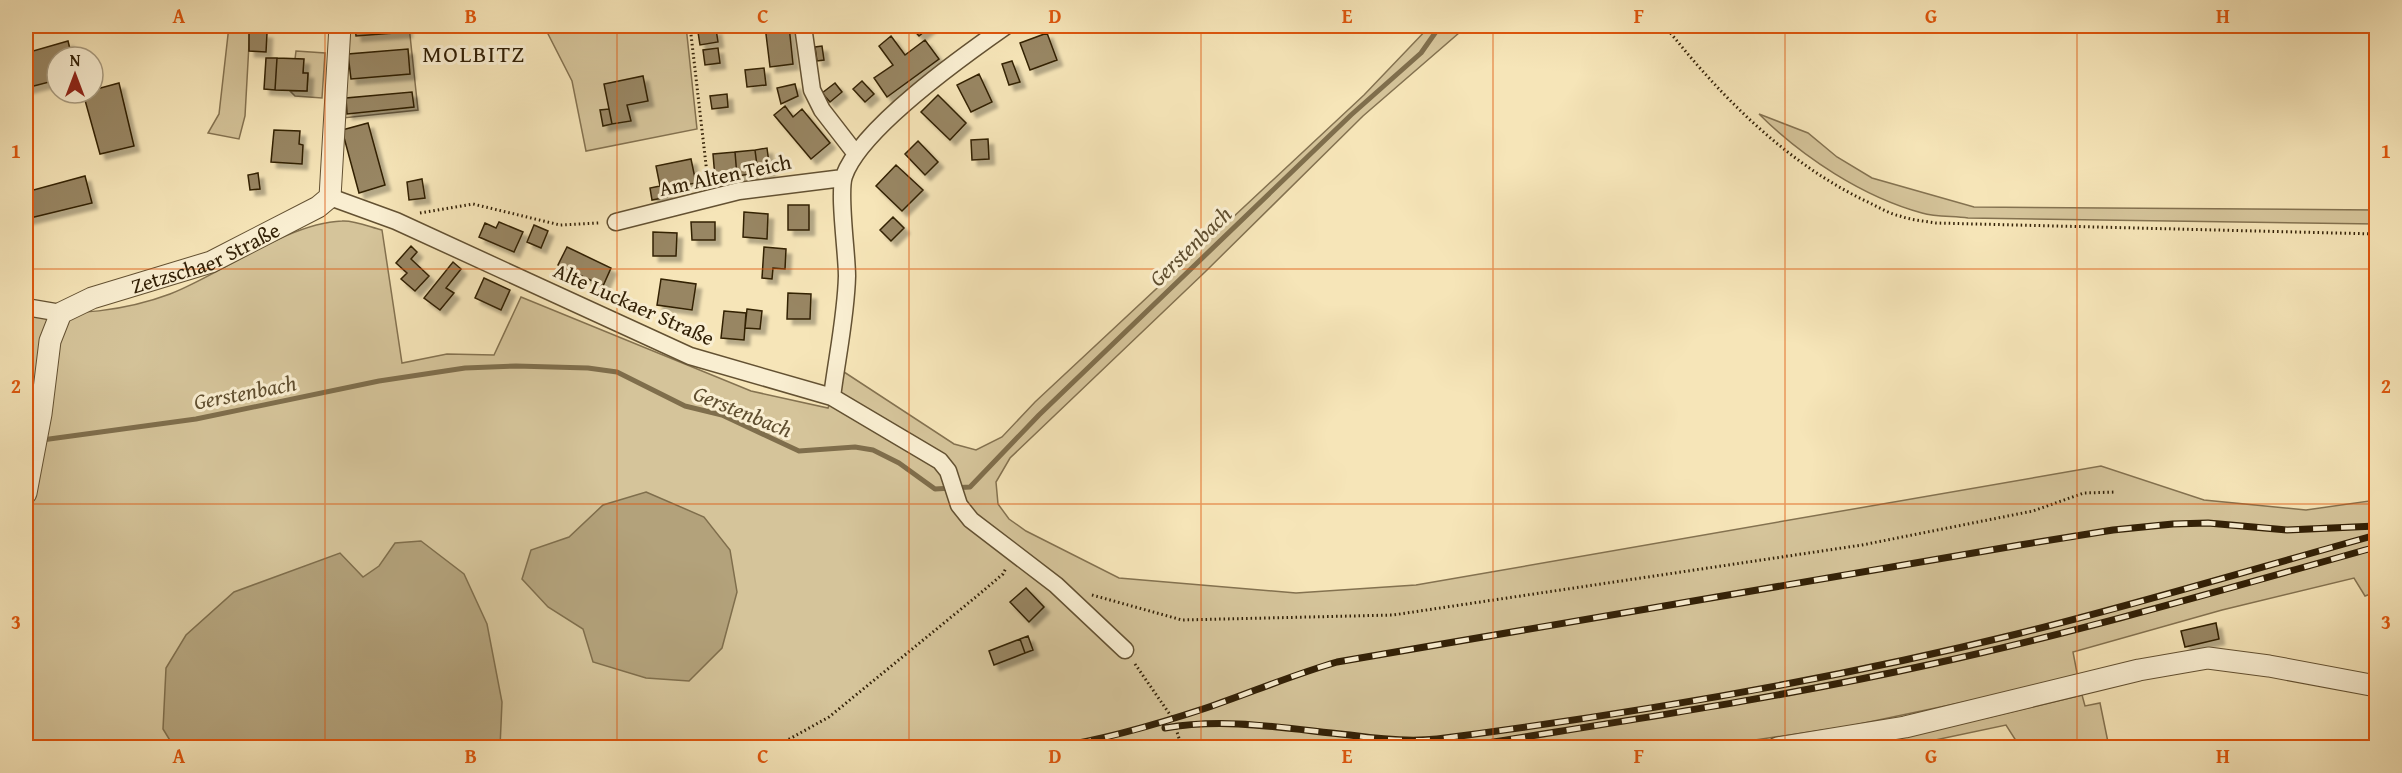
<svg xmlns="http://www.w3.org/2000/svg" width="2402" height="773" viewBox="0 0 2402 773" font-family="'Gentium Book Plus',serif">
  <defs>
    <filter id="shadow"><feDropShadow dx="5.5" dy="5.5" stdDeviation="1.5" flood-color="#0004"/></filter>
  </defs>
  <rect width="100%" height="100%" fill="#f6e5b8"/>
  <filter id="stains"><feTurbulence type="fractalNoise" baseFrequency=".00333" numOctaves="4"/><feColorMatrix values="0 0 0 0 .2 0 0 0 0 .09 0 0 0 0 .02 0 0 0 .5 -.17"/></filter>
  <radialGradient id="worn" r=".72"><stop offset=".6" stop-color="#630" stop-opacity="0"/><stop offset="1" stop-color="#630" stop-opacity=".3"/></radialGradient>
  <path fill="#d5c49a" stroke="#847250" stroke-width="1.5" d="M229,26H250L245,116L239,139L208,133L219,114Z
    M350,26H409L418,110L343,118Z
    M544,26H686L697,129L586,151L572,81Z
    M1430,26H1467L1363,116L1205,272L1010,458L996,482L998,504L1009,519L1026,531L1119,578L1296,593L1416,585L2101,466L2204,500L2306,510L2376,500V592L2365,596L2354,578L2222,610L2073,652L2078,678L1850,726L1708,747H26V312C73,316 125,311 170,294C222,274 287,223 342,221C354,220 370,227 382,230L402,363L447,354L494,355L521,297L751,391L828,408L841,370L954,444L976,450L1002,437L1035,402L1364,95Z
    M296,51L325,53L322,98L295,96L290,91H307L308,74L303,73V60L295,59Z
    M1759,114L1808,133L1837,157L1872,178L1974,207L2376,210V224L1968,218C1953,216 1936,217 1922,213C1863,197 1802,157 1759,114Z
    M2082,695L2085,706L2100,703L2109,747H2020L2006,725L1902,747L1805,748L1986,718Z"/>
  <path fill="#b3a27b" stroke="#7f6e4c" stroke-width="1.5" d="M646,492L704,517L730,550L737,592L722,648L689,681L646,678L593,662L583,629L548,607L522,579L531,550L569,537L603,505Z
    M421,541L464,574L487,624L502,702L500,747H174L163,729L166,668L186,635L234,592L340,553L363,577L379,566L395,543Z"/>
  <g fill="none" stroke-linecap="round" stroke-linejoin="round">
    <path stroke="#7f6e4c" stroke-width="5" d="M42,440L196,419L379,381L465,368L516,366L588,368L617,372L685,406L722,415L799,451L855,447L873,450L899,463L935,489L970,487L1039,415L1351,115L1421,53L1440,26"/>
  </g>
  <path fill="#988663" stroke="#322006" stroke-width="1.5" filter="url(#shadow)" d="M355,26H406L407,32L356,36Z
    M765,26H789L793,64L770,67Z
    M910,26H931L919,36Z
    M716,29L718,42L700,45L698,32Z
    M249,32L267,33L266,52L249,51Z
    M1047,33L1057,60L1030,70L1020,43Z
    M891,36L905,55L925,40L939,59L887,97L874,78L893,65L879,46Z
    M68,41L72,57H57V80L26,88V53Z
    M822,46L824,60L817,61L815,47Z
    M718,48L720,63L705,65L703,50Z
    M408,49L410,74L351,79L348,54Z
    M266,58H277L275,90L264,89Z
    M277,58L304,59L303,73H308L307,91L275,90Z
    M1012,61L1020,82L1009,85L1002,64Z
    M764,68L766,85L747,87L745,70Z
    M979,74L992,102L971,112L957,85Z
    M643,76L648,101L627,105L631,121L612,124L604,84Z
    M862,81L874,94L865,102L853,89Z
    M119,83L134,146L100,154L83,93H93V90Z
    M835,83L842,92L830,102L822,93Z
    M795,84L798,96L781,104L777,88Z
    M412,92L414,107L347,114L346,98Z
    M727,94L728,107L712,109L710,96Z
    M938,95L966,123L950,140L921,112Z
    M785,106L793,117L802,109L830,143L811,159L774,115Z
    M609,109L612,124L603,126L600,110Z
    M368,123L385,185L359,193L342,130Z
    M274,130L300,131L299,144L303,145L302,164L271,162Z
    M988,139L989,159L972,160L971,140Z
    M918,141L938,162L925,175L905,154Z
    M767,148L770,171L758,173L755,150Z
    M755,150L758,173L737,176L735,152Z
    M735,152L737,176L715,178L713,154Z
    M691,159L696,183L670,188L669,184L660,186L656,166Z
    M896,165L923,190L902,211L876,186Z
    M258,173L260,189L250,190L248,175Z
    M85,176L92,203L26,219V192Z
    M422,179L425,198L409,200L407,182Z
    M665,185L668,197L652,200L650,188Z
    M788,205H809V230H788Z
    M744,212L768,214L767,239L743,237Z
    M893,217L904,228L891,241L880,230Z
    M499,222L523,232L514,252L479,237L485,223L496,228Z
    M691,222H715V240H692Z
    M534,225L548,231L541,248L527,242Z
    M653,232L677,233L676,256H653Z
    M411,246L417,252L411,259L429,276L415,291L401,279L407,273L396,263Z
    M567,247L611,268L603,286L558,265Z
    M764,247L786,249L785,269L773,268L772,279L762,278Z
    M453,262L461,269L446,288L454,293L440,310L424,298Z
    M484,278L510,290L501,310L475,298Z
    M661,279L696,284L692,310L657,305Z
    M788,293L811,294L810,319H787Z
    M747,309L762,311L760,329L745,328Z
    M724,311L746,313L744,340L721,338Z
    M1026,588L1044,607L1029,622L1010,602Z
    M2216,623L2219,639L2185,647L2181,631Z
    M1028,636L1033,650L1025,653L1020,639Z
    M1020,639L1025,653L994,665L989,651Z"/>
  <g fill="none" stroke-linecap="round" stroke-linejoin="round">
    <g stroke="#635132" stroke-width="19">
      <path id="minor" d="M803,26L812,90L822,110L856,154
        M330,197L396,221L690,356L832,397L940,461L948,471L959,505L971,520L1056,585L1125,650
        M616,222L739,191L843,178
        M26,307L61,313
        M832,397C837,357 846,316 847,276C847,253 838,193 844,176C861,128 963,56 1006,26"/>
    </g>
    <g stroke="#635132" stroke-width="23">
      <g id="tertiary">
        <path id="s1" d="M26,493L41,414L50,341L61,313L92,298L211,262L318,207L330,197L340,26"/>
        <path d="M1777,748L1905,727L2139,670L2208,658L2269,666L2376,686"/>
      </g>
    </g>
    <path stroke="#322006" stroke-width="3" stroke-dasharray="1.5 3" stroke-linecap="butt" d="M690,26L708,182
      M1665,26C1721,97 1788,165 1870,203C1880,208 1890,214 1900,216C1911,220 1924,221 1936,223L2376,234
      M420,213L473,204L560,225L599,223
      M1092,595L1182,620L1393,615L1862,545L2033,511L2084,493L2116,492
      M1135,664L1173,719L1182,748
      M773,748L829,717L977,596L1003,574L1006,568"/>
    <use href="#minor" stroke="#f9eed1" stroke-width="16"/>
    <use href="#tertiary" stroke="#f9eed1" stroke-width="21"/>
    <g stroke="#322006" stroke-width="7">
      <path id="rail" d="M1165,728C1227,717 1288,729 1350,735C1378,739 1409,742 1437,739C1631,714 1827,681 2017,634C2138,604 2257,568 2376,535
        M1050,748C1103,740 1155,725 1206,708C1250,693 1292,675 1337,662L2020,545L2113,530L2173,524L2208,523L2287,530L2376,526
        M1456,748C1615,722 1775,699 1932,664C2082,631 2229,588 2376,547"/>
    </g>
    <use href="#rail" stroke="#f9eed1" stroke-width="4.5" stroke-dasharray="14" stroke-linecap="butt"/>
  </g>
  <path fill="none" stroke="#df560c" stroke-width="1.5" stroke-opacity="0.55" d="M325,26V748M617,26V748M909,26V748M1201,26V748M1493,26V748M1785,26V748M2077,26V748M26,269H2376M26,504H2376"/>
  <g text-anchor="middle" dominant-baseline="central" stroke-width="6" stroke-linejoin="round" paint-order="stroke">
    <g font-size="21" fill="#322006" stroke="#f9eed1">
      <text transform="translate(725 175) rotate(-12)">Am Alten Teich</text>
      <text stroke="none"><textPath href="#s1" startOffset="339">Zetzschaer Straße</textPath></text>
      <text transform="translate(634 304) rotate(24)">Alte Luckaer Straße</text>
    </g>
    <g font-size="22" font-style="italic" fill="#5f4e2f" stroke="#f9eed1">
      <text transform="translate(1190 246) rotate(-44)">Gerstenbach</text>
      <text transform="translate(245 392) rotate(-11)">Gerstenbach</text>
      <text transform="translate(743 411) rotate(22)">Gerstenbach</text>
    </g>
    <g font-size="24" letter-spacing="1.5" fill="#322006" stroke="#f9eed1">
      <text x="474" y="53">MOLBITZ</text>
    </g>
  </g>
  <rect width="2402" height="773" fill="none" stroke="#f6e5b8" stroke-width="66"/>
  <g transform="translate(75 75)"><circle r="28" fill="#f9eed1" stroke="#a99c80" stroke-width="1.5"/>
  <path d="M0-4.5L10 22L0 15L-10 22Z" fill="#8f2418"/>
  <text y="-9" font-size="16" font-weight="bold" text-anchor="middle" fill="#322006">N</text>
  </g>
  <rect x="33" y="33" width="2336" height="707" fill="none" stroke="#df560c" stroke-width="2"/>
  <g font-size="20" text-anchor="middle" font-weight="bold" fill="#df560c">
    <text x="179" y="23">A</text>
    <text x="471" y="23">B</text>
    <text x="763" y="23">C</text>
    <text x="1055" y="23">D</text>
    <text x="1347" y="23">E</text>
    <text x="1639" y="23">F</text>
    <text x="1931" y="23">G</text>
    <text x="2223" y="23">H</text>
    <text x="16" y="158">1</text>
    <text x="2386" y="158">1</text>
    <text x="16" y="393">2</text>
    <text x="2386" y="393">2</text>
    <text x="16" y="629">3</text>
    <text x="2386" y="629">3</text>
    <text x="179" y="763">A</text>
    <text x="471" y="763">B</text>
    <text x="763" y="763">C</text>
    <text x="1055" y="763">D</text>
    <text x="1347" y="763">E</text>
    <text x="1639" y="763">F</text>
    <text x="1931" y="763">G</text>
    <text x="2223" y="763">H</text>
  </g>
  <rect width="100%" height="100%" filter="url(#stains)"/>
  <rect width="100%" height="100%" fill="url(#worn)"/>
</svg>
